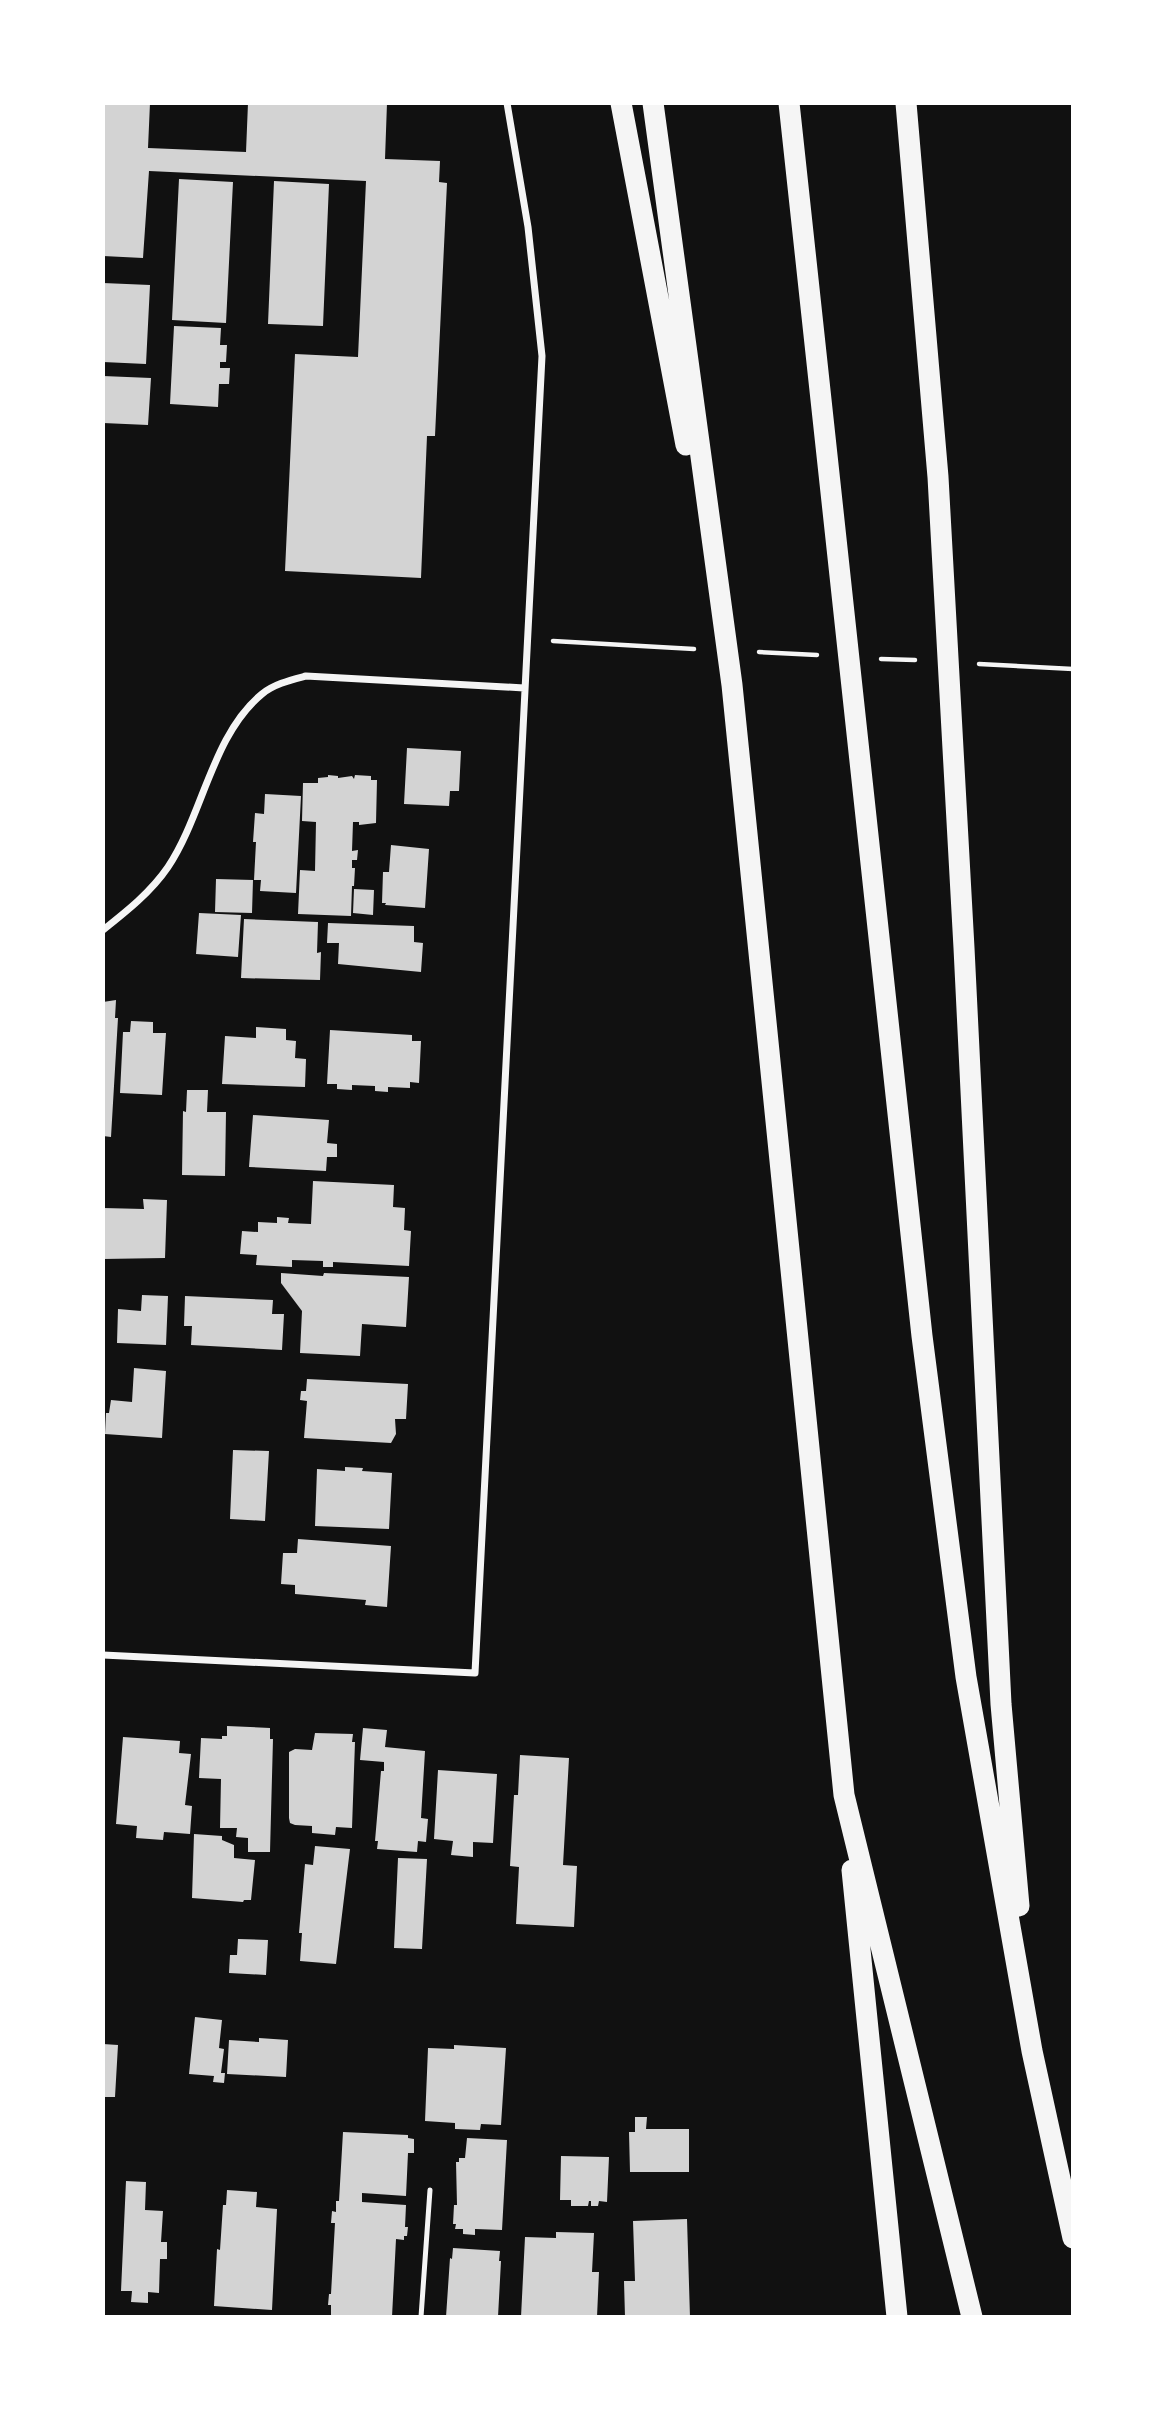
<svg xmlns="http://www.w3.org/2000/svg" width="1176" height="2420" viewBox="0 0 1176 2420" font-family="'Fira Sans Condensed',sans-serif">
  <rect width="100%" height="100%" fill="#111"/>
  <path fill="#d3d3d3" d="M103,103H150L148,148L246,152L248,103H387L385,159L440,161L439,182L447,183L435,436H427L421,578L285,571L295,354L358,357L366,181L149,171L143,258L103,256Z
    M179,179L233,182L226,323L172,320Z
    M274,181L329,184L323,326L268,324Z
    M103,283L150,285L146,364L103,362Z
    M174,326L221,328L220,345H227L226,362H220V368H230L229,384H219L218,407L170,404Z
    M103,376L151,378L148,425L103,423Z
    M407,748L461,751L459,791H450L449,806L404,804Z
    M328,775L338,776V778L352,776L354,779L355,775L371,776V780H377L376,823L359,825V822H353L352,851L358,850L357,860H352V868H355L354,886H352L351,916L298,914L300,870L315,871L316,822L302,821L303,783H318V778L328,777Z
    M265,794L301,796L296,893L260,891L261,880H254L256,842H253L255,813L264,814Z
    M391,845L429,849L425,908L385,905L386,903H382L383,872H389Z
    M216,879L253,880L252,913L215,912Z
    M354,889L374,890L373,915L353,913Z
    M199,913L241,915L238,957L196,954Z
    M244,919L318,922L317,953L321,952L320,980L241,978Z
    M328,923L414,926V942L423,943L421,972L338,964L339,943H327Z
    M116,1000L115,1018H118L111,1137L103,1136V1002Z
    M131,1021L153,1022V1033H166L162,1095L120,1093L123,1032H130Z
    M256,1027L286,1029V1040L296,1041L295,1058L306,1059L305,1087L222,1084L225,1036L256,1038Z
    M330,1030L412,1035V1041H421L419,1083L410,1082V1088L388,1087V1092L375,1091V1086L352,1085V1090L337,1089V1084H327Z
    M187,1090H208L207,1112H226L225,1176L182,1175L183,1111L186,1112Z
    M253,1115L329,1120L327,1143L337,1144V1157H327L326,1171L249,1167Z
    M313,1181L394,1185L393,1207L405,1208L404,1230L411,1231L409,1266L333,1262V1267H323V1261L292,1260V1267L256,1265L257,1255L240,1254L242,1231L258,1232V1222L277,1223V1217L289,1218L288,1223L311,1224Z
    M143,1199L167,1200L165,1258L103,1259V1208L144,1209Z
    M281,1273L323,1276L324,1273L409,1277L406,1327L362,1324L360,1356L300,1353L302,1311L281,1283Z
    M142,1295L168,1296L166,1345L117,1343L118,1309L141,1311Z
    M185,1296L273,1300L272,1314H284L282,1350L191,1345L192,1326H184Z
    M134,1368L166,1371L162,1438L105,1434L106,1413H109L111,1400L132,1402Z
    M307,1379L408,1384L406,1419H395L396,1434L391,1443L304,1438L307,1401L300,1400L301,1391H306Z
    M233,1450L269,1451L265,1521L230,1519Z
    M345,1467L363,1468L362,1471L392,1473L389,1529L315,1526L317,1469L345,1471Z
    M298,1539L391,1546L387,1607L365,1605L366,1600L295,1594V1585L281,1584L283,1553H297Z
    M227,1726L270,1728V1739H273L270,1852H248V1838L236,1837L237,1828H220L221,1779L199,1778L201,1738L222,1739V1736H227Z
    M363,1728L387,1730L385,1747L425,1751L421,1818L428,1819L426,1842L418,1841L417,1852L377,1849L378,1841H375L381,1771H384V1762L360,1760Z
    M315,1733L353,1734L352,1742H355L352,1828L336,1827L335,1835L312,1833V1826L295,1825L290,1823L289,1818V1752L295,1749L312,1750Z
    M123,1737L180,1741L179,1753L191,1754L185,1805L192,1806L190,1834L164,1832L163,1840L136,1838L137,1826L116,1824Z
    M520,1755L569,1758L563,1865L577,1866L574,1927L516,1924L519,1867L510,1866L514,1795H518Z
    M438,1770L497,1774L493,1843L473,1842V1857L451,1855L453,1841L434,1839Z
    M194,1834L222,1836V1840L234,1845V1858L255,1860L251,1900H244L243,1902L192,1898Z
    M315,1846L350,1849L336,1964L300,1961L302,1933H299L305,1864L313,1865Z
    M398,1858L427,1859L422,1949L394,1948Z
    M238,1939L268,1940L266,1975L229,1973L230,1955H237Z
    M195,2017L222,2020L219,2048L224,2049L221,2073H225L224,2083L213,2082L214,2076L189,2074Z
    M259,2038L288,2040L286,2077L227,2074L229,2040L259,2042Z
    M103,2044L118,2045L115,2097H103Z
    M454,2045L506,2048L501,2125L481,2124L480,2130L455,2129V2123L425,2121L428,2048L454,2049Z
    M635,2117H647L646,2129H689V2172H630L629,2132H635Z
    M343,2132L408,2135V2138L414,2139V2153H408L406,2196L362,2193V2202L406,2205L405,2227H408L407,2236H404V2240L396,2239L392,2317L331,2315V2305H328L329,2294H331L335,2223H331L332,2211L336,2212V2201H339Z
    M467,2138L507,2140L502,2230L475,2229V2235L463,2234V2229H455L456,2224H453L454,2205H457L456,2162H459V2158H465Z
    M561,2156L609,2157L607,2202L599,2201L598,2206H591V2201H589L588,2206H571V2200H560Z
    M126,2181L146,2182L145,2210L163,2211L161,2242H167V2259H160L159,2293L148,2292V2303L131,2302L132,2291H121Z
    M227,2190L257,2192L256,2207L277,2209L272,2310L214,2306L217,2249L220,2250L223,2205H226Z
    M687,2219L690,2317H625L624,2281H635L633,2221Z
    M556,2232L594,2233L592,2272H599L597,2317H521L525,2237L556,2238Z
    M453,2248L500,2251L499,2261H501L498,2317H446L450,2258L452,2259Z"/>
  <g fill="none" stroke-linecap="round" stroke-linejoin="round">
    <path stroke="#f5f5f5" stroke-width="4.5" d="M553,641L694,649
      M759,652L817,655
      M881,659L915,660
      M979,664L1073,669"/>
    <path stroke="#f5f5f5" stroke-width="5" d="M421,2317L430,2190"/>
    <path stroke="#f5f5f5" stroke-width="7" d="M103,930C127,911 151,892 168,867C203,815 212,735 262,694C274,684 291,680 306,676L524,688
      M103,1655L475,1673L542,356L528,227L507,103"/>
    <path stroke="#f5f5f5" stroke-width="21" d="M621,103L686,445
      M653,103L732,685L844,1795L972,2317
      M789,103L922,1336L966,1677L1032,2051L1073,2238
      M906,103L938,477L964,948L1001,1704L1019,1906
      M852,1870L897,2317"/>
  </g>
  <rect width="1176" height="2420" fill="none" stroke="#ffffff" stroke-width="210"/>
</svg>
